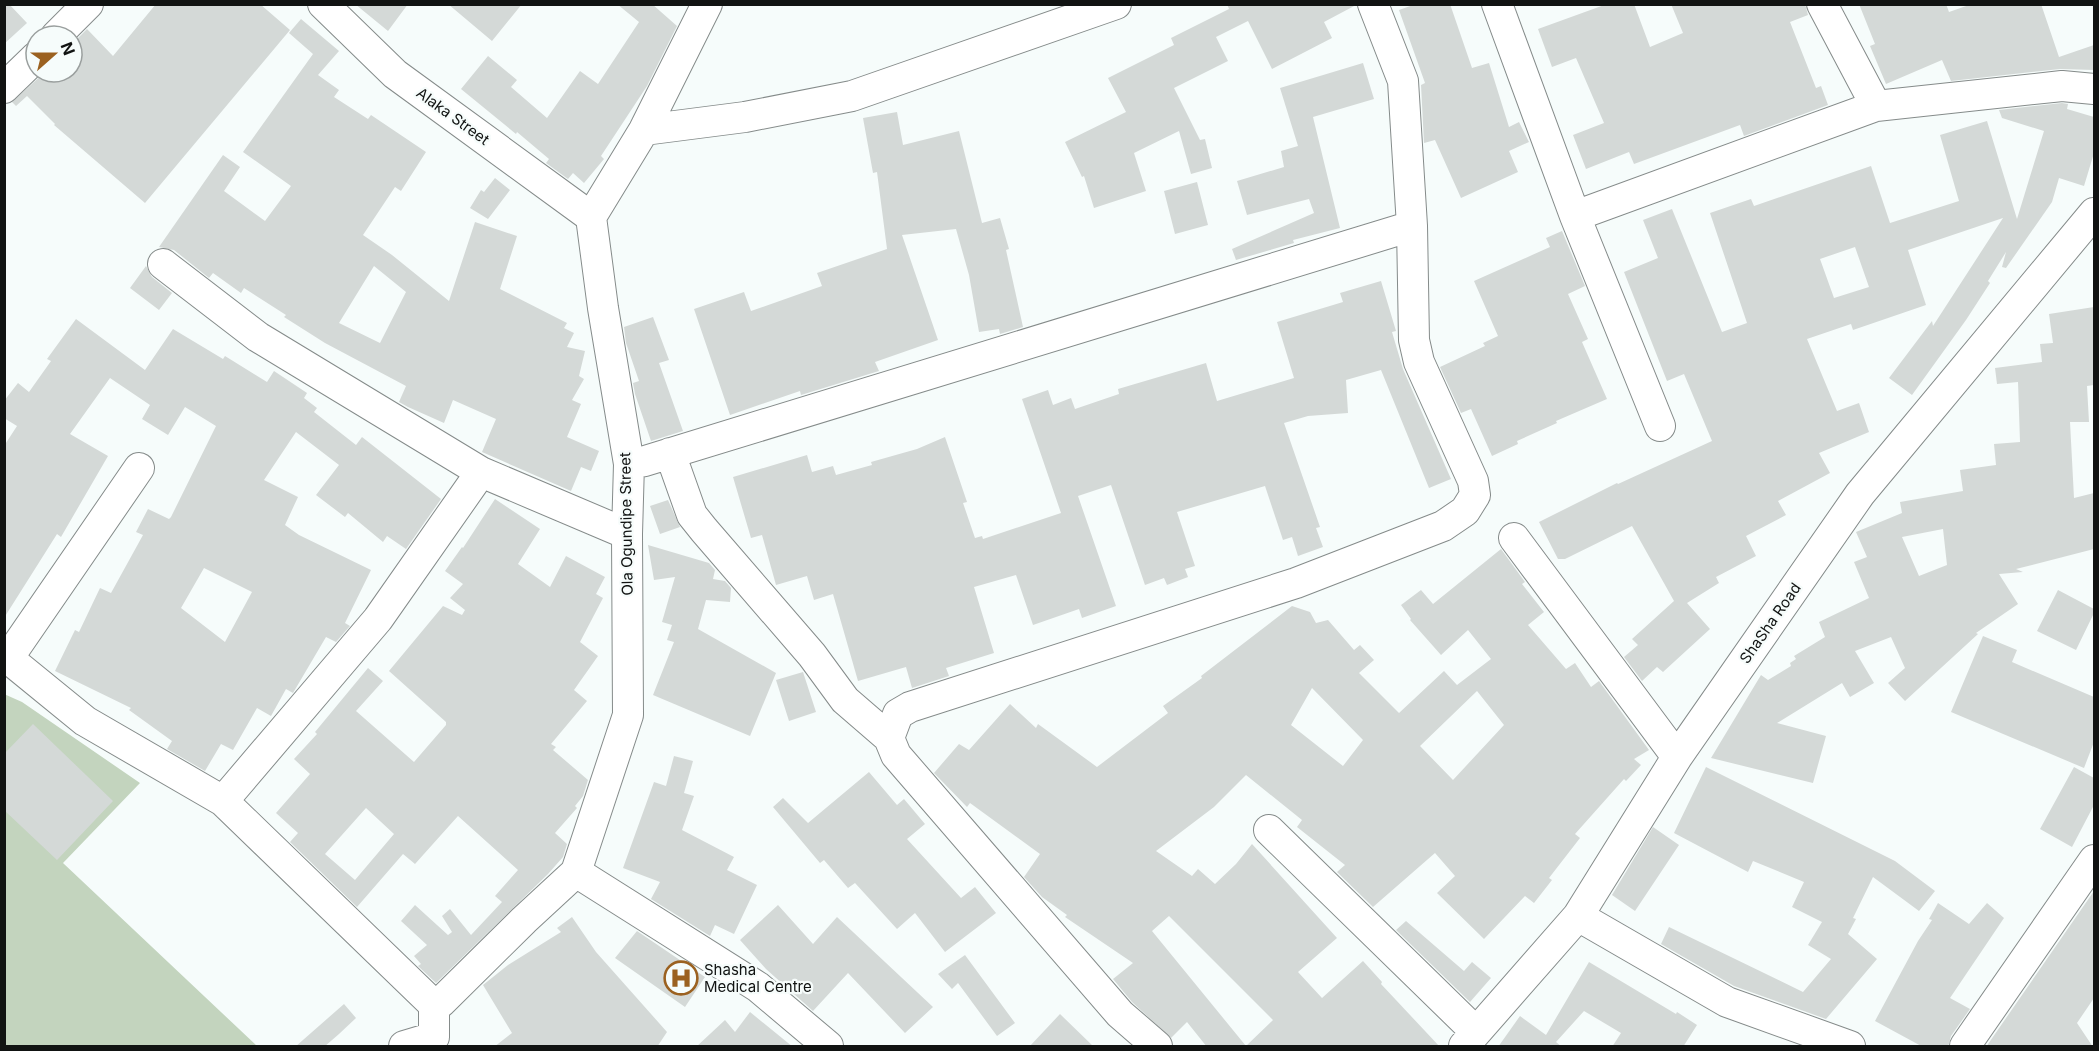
<svg xmlns="http://www.w3.org/2000/svg" width="2099" height="1051" viewBox="0 0 2099 1051" font-family="Inter,sans-serif">
  <rect width="100%" height="100%" fill="#f6fcfb"/>
  <path fill="#c3d4be" d="M4,694L22,702L140,783L63,863L257,1046H5Z"/>
  <path fill="#d4d9d7" fill-rule="evenodd" d="M4,4H9L27,23L4,44Z
    M156,4H260L290,30L145,203L54,125L55,124L27,96L16,106L12,102L45,72H72V44L87,29L113,56Z
    M355,4H408L388,31Z
    M448,4H522L492,41Z
    M617,4H652L677,26L647,86L601,156L604,159L584,183L573,173L568,179L546,163L549,159L517,132L516,134L461,89L488,56L517,80L511,87L547,118L580,71L598,84L639,22Z
    M1227,4L1356,5L1324,22L1332,38L1272,69L1248,21L1216,37L1228,61L1174,88L1200,140L1205,139L1212,168L1191,174L1179,131L1134,153L1146,191L1094,208L1084,176L1082,177L1065,142L1126,112L1108,78L1174,45L1171,38L1229,9Z
    M1416,4H1450L1472,68L1489,63L1509,127L1519,122L1529,142L1509,151L1518,172L1461,198L1435,140L1424,143L1421,85L1425,83L1399,10Z
    M1607,4H1634L1650,47L1683,33L1671,4H1805L1808,15L1790,22L1816,88L1821,86L1828,105L1744,136L1740,125L1634,164L1629,152L1586,169L1573,135L1604,123L1576,58L1552,67L1538,29Z
    M1859,4H1946L1949,12L1972,4H2041L2059,57L2094,45V70L2060,69L1951,81L1942,60L1886,84L1870,46L1875,44Z
    M301,19L339,51L318,75L339,90L334,97L368,119L371,115L426,152L401,191L395,187L363,235L392,255L449,301L475,222L517,236L500,289L567,323L564,328L574,333L567,347L585,351L579,376L584,379L572,400L581,404L567,437L599,451L591,471L581,467L571,491L482,452L496,419L453,400L444,423L408,407L399,402L406,386L325,343L284,317L286,315L244,288L241,293L213,273L209,278L174,250L159,247L223,155L240,167L224,191L265,221L291,186L243,152L313,54L289,33ZM374,266L406,292L380,343L339,323Z
    M1363,63L1374,99L1313,117L1340,228L1293,240L1294,243L1236,260L1232,249L1314,213L1309,199L1247,215L1237,181L1284,167L1281,151L1298,146L1280,88Z
    M2062,103L2068,104L2067,109L2094,117V153L2084,186L2059,178L2052,202L2006,268L2002,267L2006,252L1988,281L1990,283L1966,320L1912,395L1889,378L1932,321L1933,326L2003,218L1908,250L1926,305L1853,330L1851,324L1807,339L1837,411L1859,403L1869,432L1819,453L1830,473L1778,501L1786,515L1746,536L1756,556L1716,577L1719,583L1687,603L1710,629L1663,672L1657,667L1642,681L1624,657L1638,645L1632,639L1674,601L1632,526L1565,559H1558L1539,522L1617,483L1618,484L1712,441L1684,374L1667,381L1624,272L1658,258L1643,220L1672,209L1722,332L1747,323L1710,213L1751,199L1754,206L1871,166L1890,223L1959,201L1940,135L1987,121L2017,219L2044,131L2002,118L1999,110ZM1855,247L1869,287L1834,298L1820,259Z
    M897,112L903,145L959,131L982,223L1000,218L1009,249L1006,250L1023,327L1000,334L999,329L979,332L969,275L956,229L902,235L938,340L875,362L879,371L801,395L800,391L730,415L694,309L744,292L751,311L822,286L817,273L887,249L877,172L873,173L863,118Z
    M495,178L510,190L488,219L470,208L481,190L484,192Z
    M1197,182L1208,225L1175,234L1164,191Z
    M1562,231L1585,286L1568,294L1588,339L1582,342L1607,399L1556,421L1557,423L1517,441L1518,444L1492,456L1471,409L1461,413L1440,367L1485,346L1483,343L1498,336L1474,281L1550,247L1546,238Z
    M146,266L152,277L172,293L159,310L130,288Z
    M1381,281L1396,331L1392,332L1403,369L1451,479L1429,488L1381,370L1346,380L1348,413L1308,416L1284,423L1320,527L1316,528L1323,547L1298,556L1292,537L1283,540L1265,486L1177,512L1195,566L1185,569L1188,577L1167,585L1164,578L1145,585L1111,485L1078,496L1116,606L1082,618L1079,609L1033,625L1016,575L974,587L994,653L946,668L949,676L912,688L906,667L858,681L833,594L814,600L807,576L776,585L762,535L751,538L733,477L807,455L812,472L833,466L836,475L872,465L871,462L917,449L945,437L967,502L963,503L975,538L982,536L983,539L1061,513L1022,399L1048,390L1053,405L1071,398L1075,409L1119,394L1118,389L1206,363L1217,401L1294,378L1277,322L1343,302L1340,293Z
    M2094,307V385L2087,386L2089,422H2070L2074,498L2094,493V549L2016,569L2023,572L1999,574L2018,604L1976,633L1978,634L1905,701L1888,683L1905,668L1891,637L1855,651L1874,683L1850,697L1842,683L1777,723L1826,736L1813,783L1711,758L1761,675L1768,680L1791,666L1790,663L1796,659L1794,656L1825,637L1819,622L1869,598L1854,562L1867,557L1856,532L1902,513L1900,502L1963,491L1960,470L1996,465L1994,444L2020,442L2018,382L1997,384L1995,368L2042,362L2040,344L2053,343L2049,314ZM1943,529L1947,565L1919,576L1902,537Z
    M653,317L669,360L659,363L683,431L651,441L635,394L633,383L639,381L626,343L624,327Z
    M76,319L145,370L173,329L223,359L225,356L267,382L274,371L307,393L304,398L317,408L314,412L356,445L362,437L441,499L406,549L387,536L383,542L348,513L345,517L316,495L339,465L296,432L264,480L298,497L285,525L299,535L371,570L345,623L350,626L336,642L326,637L293,693L286,689L271,716L257,708L233,750L221,744L205,771L167,749L172,741L129,710L131,708L55,671L75,630L79,632L100,588L111,593L143,535L136,532L148,509L169,519L171,517L216,426L185,407L168,435L142,419L150,405L110,378L70,434L108,456L61,537L57,534L4,618V446L17,426L4,418V401L18,383L29,392L51,361L47,359ZM204,568L252,592L225,642L181,608Z
    M495,499L540,529L518,564L550,587L566,556L605,577L596,594L603,598L580,642L598,656L574,690L587,701L551,744L556,747L553,750L588,780L583,796L575,806L577,808L555,833L567,844L563,857L548,874L436,983L418,966L421,964L414,956L427,945L401,921L415,905L448,935L452,932L442,916L450,909L471,935L502,902L495,896L518,870L458,816L415,864L403,854L357,907L290,842L298,833L276,813L310,774L294,759L317,734L315,732L368,668L383,681L356,711L414,762L446,725V722L389,671L443,606L462,615L465,610L450,598L463,584L445,571L462,547L463,548ZM366,808L394,834L355,880L325,854Z
    M668,500L680,527L660,534L650,506Z
    M648,545L709,563L715,570L713,579L725,581L731,588L730,602L706,600L698,629L776,673L750,736L653,695L674,642L667,640L672,625L662,622L675,577L654,580Z
    M1501,549L1525,582L1522,584L1544,612L1528,625L1566,669L1575,663L1591,687L1599,681L1649,750L1634,759L1641,765L1626,781L1624,779L1575,834L1580,838L1549,878L1552,880L1534,903L1525,896L1484,939L1437,893L1455,876L1435,853L1373,907L1337,872L1345,865L1297,827L1302,820L1246,775L1214,807L1156,851L1192,876L1198,869L1215,884L1236,864L1252,844L1337,938L1298,972L1322,998L1363,961L1382,982L1381,984L1440,1047H1207L1187,1022L1171,1038L1132,1002L1113,979L1133,963L1065,917L1067,915L1042,897L1024,877L1040,854L970,803L967,807L934,773L959,744L969,750L1010,704L1036,728L1038,724L1097,767L1168,713L1163,706L1202,678L1201,676L1292,606L1310,612L1316,623L1328,620L1354,650L1360,645L1374,660L1359,673L1399,713L1444,671L1457,685L1491,659L1468,630L1441,655L1410,620L1411,619L1401,605L1421,590L1433,604ZM1312,688L1363,740L1343,766L1291,725ZM1477,691L1504,725L1453,780L1420,746ZM1169,916L1273,1020L1246,1046L1152,931Z
    M2058,590L2094,609V613L2076,650L2037,631Z
    M1983,636L2017,650L2012,662L2094,697V742L2084,768L1951,712Z
    M803,672L816,712L789,721L776,680Z
    M33,724L113,801L57,860L4,810V754Z
    M674,756L693,761L684,793L694,796L682,830L734,857L727,870L757,885L734,934L715,925L710,936L651,899L660,882L623,868L654,782L666,786Z
    M1706,767L1895,861L1935,891L1919,911L1873,877L1853,918L1856,919L1848,934L1877,959L1826,1019L1734,986L1661,944L1669,927L1803,992L1831,959L1808,945L1822,922L1792,907L1804,882L1753,861L1748,872L1674,833Z
    M2074,767L2094,778V805L2072,847L2040,829Z
    M869,772L897,805L904,799L925,824L907,839L961,898L975,887L996,913L945,952L915,913L897,929L855,883L848,888L824,860L820,863L773,807L783,798L808,823Z
    M1653,827L1679,845L1635,911L1612,895Z
    M2094,891V998L2077,1023L2093,1047H1986Z
    M1938,903L1969,924L1987,903L2004,918L1950,998L1970,1009L1951,1036L1948,1047H1923L1875,1021L1918,941L1932,920L1929,919Z
    M778,905L813,944L837,917L933,1007L905,1033L848,973L813,1011L766,969L740,940Z
    M572,917L596,952L667,1032L657,1047H494L512,1033L483,985L508,965L561,932L557,928Z
    M1406,921L1464,971L1472,962L1491,978L1470,1002L1396,930Z
    M637,931L705,977L685,1007L615,958Z
    M965,955L1015,1023L997,1036L958,983L952,989L938,974Z
    M1589,962L1676,1014L1677,1012L1697,1025L1683,1047H1612L1621,1033L1584,1011L1556,1042L1562,1047H1498L1520,1016L1546,1035Z
    M344,1004L356,1018L339,1034L324,1047H295Z
    M750,1012L793,1047H696L725,1020L735,1032Z
    M1060,1014L1094,1047H1029Z"/>
  <g fill="none" stroke-linecap="round" stroke-linejoin="round">
    <g stroke="#858b8a" stroke-width="32">
      <path id="minor" d="M323,4L395,74L591,217
        M1497,4L1575,216L1660,426
        M1822,4L1876,106
        M56,36L88,4
        M4,88L36,57
        M644,130L745,117L852,96L1116,4
        M1575,216L1876,106L2062,86L2094,89
        M163,264L258,337L481,472L627,534
        M670,453L692,515L704,530L812,655L845,700L889,738
        M629,464L645,461L1412,226
        M1514,538L1677,757
        M4,655L85,721L223,801L434,1005V1037
        M9,657L139,468
        M223,801L378,619L481,472
        M1269,830L1476,1032
        M576,872L758,987L828,1046
        M1578,916L1727,1002L1850,1046
        M434,1005L441,1002L524,920L576,872L628,715L627,534L629,464L603,308L591,217L644,130L707,4
        M404,1046L434,1037
        M1157,1046L1120,1014L896,755L889,738L898,714L910,707L1296,583L1443,526L1465,511L1475,495L1473,481L1419,362L1414,340L1412,226L1403,81L1373,4
        M1464,1046L1578,916L1677,757L1860,494L2094,213
        M1965,1046L2094,860"/>
    </g>
    <use href="#minor" stroke="#fff" stroke-width="30"/>
  </g>
  <defs>
    <g id="hospital-ring" transform="scale(1.725)"><circle r="9.5" fill="#f6fcfb" stroke="#9b6120" stroke-width="1.5"/><path d="M-5-5h3v3.5h4V-5h3V5h-3V1.5h-4V5h-3Z" fill="#9b6120"/></g>
  </defs>
  <g fill-rule="evenodd">
    <use href="#hospital-ring" x="681" y="978"/>
  </g>
  <g text-anchor="middle" dominant-baseline="central" stroke-width="4.5" stroke-linejoin="round" paint-order="stroke">
    <g font-size="15" fill="#111312" stroke="#f6fcfb">
      <text transform="translate(453 116) rotate(36)">Alaka Street</text>
      <text transform="translate(626 524) rotate(-91)">Ola Ogundipe Street</text>
      <text transform="translate(1770 623) rotate(-55)">ShaSha Road</text>
    </g>
    <g font-size="15" fill="#111312" stroke="#f6fcfb" text-anchor="start">
      <text x="704" y="969">Shasha<tspan x="704" dy="17">Medical Centre</tspan></text>
    </g>
  </g>
  <rect width="2099" height="1051" fill="none" stroke="#111312" stroke-width="12"/>
  <g transform="translate(54 54) rotate(69)"><circle r="28" fill="#f6fcfb" stroke="#9a9f9e" stroke-width="1.5"/>
  <path d="M0-4.5L10 22L0 15L-10 22Z" fill="#9b6120"/>
  <text y="-9" font-size="16" font-weight="bold" text-anchor="middle" fill="#111312">N</text>
  </g>
</svg>
